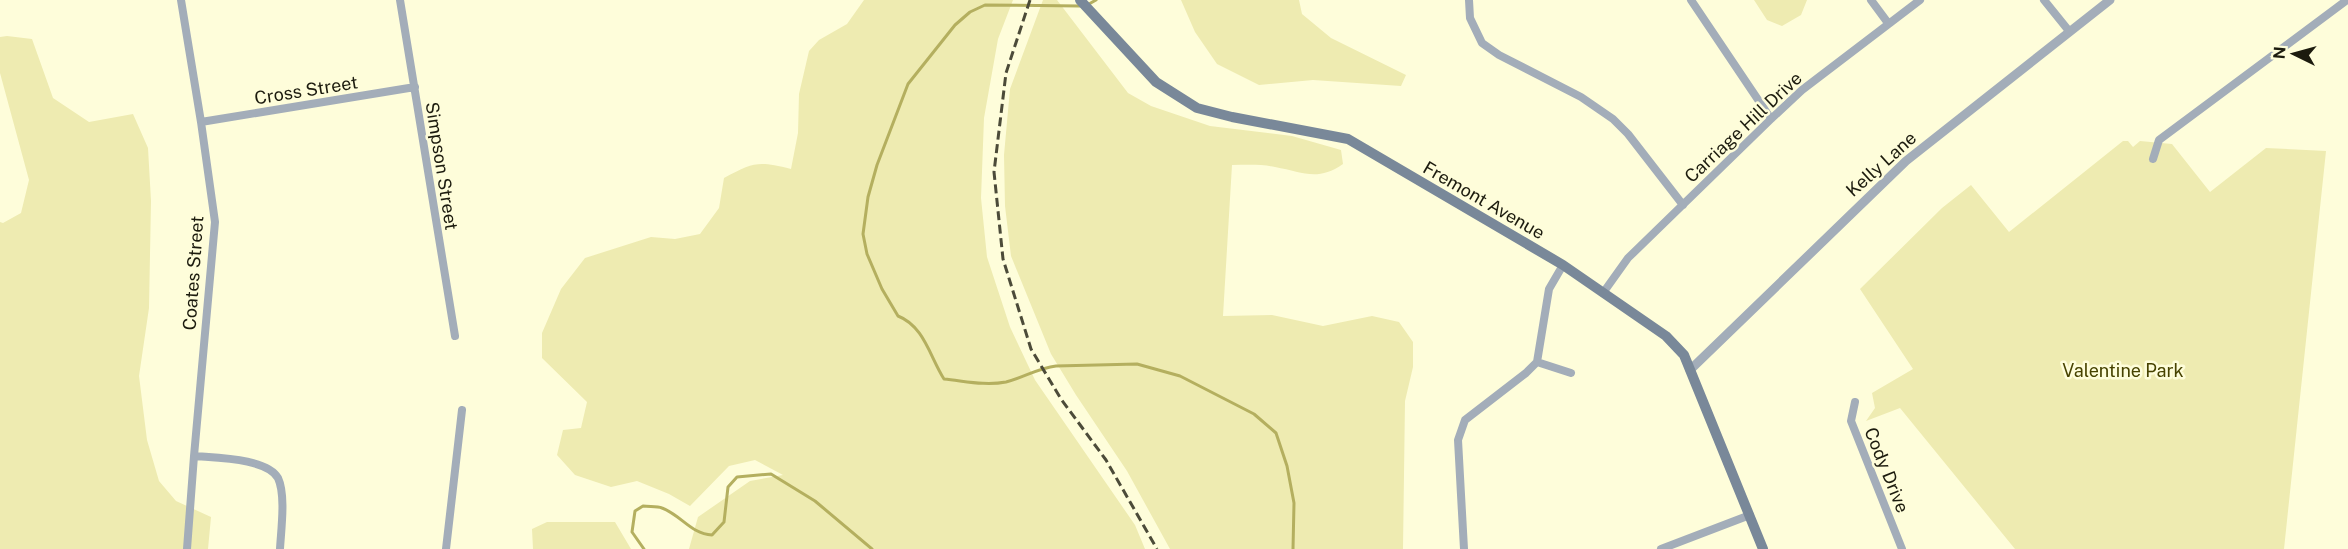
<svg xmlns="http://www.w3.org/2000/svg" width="2348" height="549" viewBox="0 0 2348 549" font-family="'Public Sans',sans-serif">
  <rect width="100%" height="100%" fill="#fefdda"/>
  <path fill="#eeebb1" d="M864,0H1013L998,39L984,118L981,198L987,257L1010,327L1035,380L1135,525L1145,549H689L698,517L750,481L783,475L755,460L729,466L690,506L669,494L637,481L611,487L575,475L557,455L563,430L581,428L587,402L542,358V333L561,289L585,258L651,237L675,239L700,234L719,208L724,178C754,162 758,161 791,169L798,133L799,94L809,51L819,40L847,24Z
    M1043,0H1057L1128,93L1151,106L1210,126L1292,136L1341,150L1343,164C1317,182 1303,172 1275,167C1262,164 1246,165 1232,165L1223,316L1272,315L1323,326L1372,316L1399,322L1413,342V367L1405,401L1403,549H1170L1127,471L1076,395L1051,354L1011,256L1005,206L1004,155L1010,89Z
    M1181,0H1299L1302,14L1331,38L1406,75L1401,86L1313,80L1259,85L1217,64L1195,32Z
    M1754,0H1807L1801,15L1782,26L1767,20Z
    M7,36L32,39L53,98L89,122L133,114L148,148L151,201L149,308L139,376L147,440L159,481L176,501L211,517L208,549H0V222L3,223L21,213L29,180L0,73V37Z
    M2123,141H2128L2133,147L2140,141L2172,144L2210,192L2266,148L2326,151L2284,549H2015L1900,408L1866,421L1875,408L1872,393L1913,369L1860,289L1942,208L1971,185L2009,232Z
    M547,522H615L631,549H533L532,529Z"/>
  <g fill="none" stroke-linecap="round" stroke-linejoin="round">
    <path stroke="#b4af5f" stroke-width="3" d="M1089,4L1096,0
      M1080,6L985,5L970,12L955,25L908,84L877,165L868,197L863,234L867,254L882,289L898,316C924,326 930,357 944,379C965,381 985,386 1006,382C1023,378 1038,368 1056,366L1137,364L1180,376L1254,414L1276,433L1287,466L1294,503L1293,549
      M644,549L632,532L635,511L643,506C649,507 657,506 662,508C681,515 691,534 712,535L724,522L728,487L737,477L771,474L815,501L872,549"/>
    <path stroke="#a3adb9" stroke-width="8" d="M181,0L201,122L215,222L194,456L187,549
      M400,0L455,336
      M1469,0L1470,18L1482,43L1499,55L1581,97L1613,119L1628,134L1683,205
      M1691,0L1771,119
      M1871,0L1888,23
      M2044,0L2069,31
      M201,122L415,87
      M2153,159L2159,140L2347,0
      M1603,293L1628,258L1771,119L1802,90L1920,0
      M1537,362L1571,373
      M1855,402L1851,421L1902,549
      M194,456C215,458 267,458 278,478C286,495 281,530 280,549
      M446,549L462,410
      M1464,549L1458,440L1465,420L1526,373L1537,362L1549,289L1563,265
      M1661,549L1750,515"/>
    <path stroke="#a3adb9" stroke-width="9" d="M1690,370L1906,161L2110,0"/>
    <path stroke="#798899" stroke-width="10" d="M1080,0L1156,82L1197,108L1232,117L1348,139L1563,265L1666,336L1684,355L1763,549"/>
    <path stroke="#4c4b39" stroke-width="3" stroke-dasharray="9 4.5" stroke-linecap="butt" d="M1030,0L1006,73L994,172L1003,259L1031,349L1061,399L1106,460L1157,549"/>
  </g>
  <g text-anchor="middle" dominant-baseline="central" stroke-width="5" stroke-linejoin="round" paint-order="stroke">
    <g font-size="18" fill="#1c1b0e" stroke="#fefdda">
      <text transform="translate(306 90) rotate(-9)">Cross Street</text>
      <text transform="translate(1743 127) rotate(-43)">Carriage Hill Drive</text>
      <text transform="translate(1881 164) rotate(-42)">Kelly Lane</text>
      <text transform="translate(442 166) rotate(81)">Simpson Street</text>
      <text transform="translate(1484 200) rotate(30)">Fremont Avenue</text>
      <text transform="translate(193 273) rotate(-86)">Coates Street</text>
      <text transform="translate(1887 470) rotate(68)">Cody Drive</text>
    </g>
    <g font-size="18" fill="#474300" stroke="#fefdda">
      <text x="2123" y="370">Valentine Park</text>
    </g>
  </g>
  <g transform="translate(2294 54) rotate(275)" stroke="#fefdda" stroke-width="4.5" paint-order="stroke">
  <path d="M0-4.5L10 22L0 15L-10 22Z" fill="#1c1b0e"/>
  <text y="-9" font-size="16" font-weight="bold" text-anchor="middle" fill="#1c1b0e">N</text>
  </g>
</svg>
